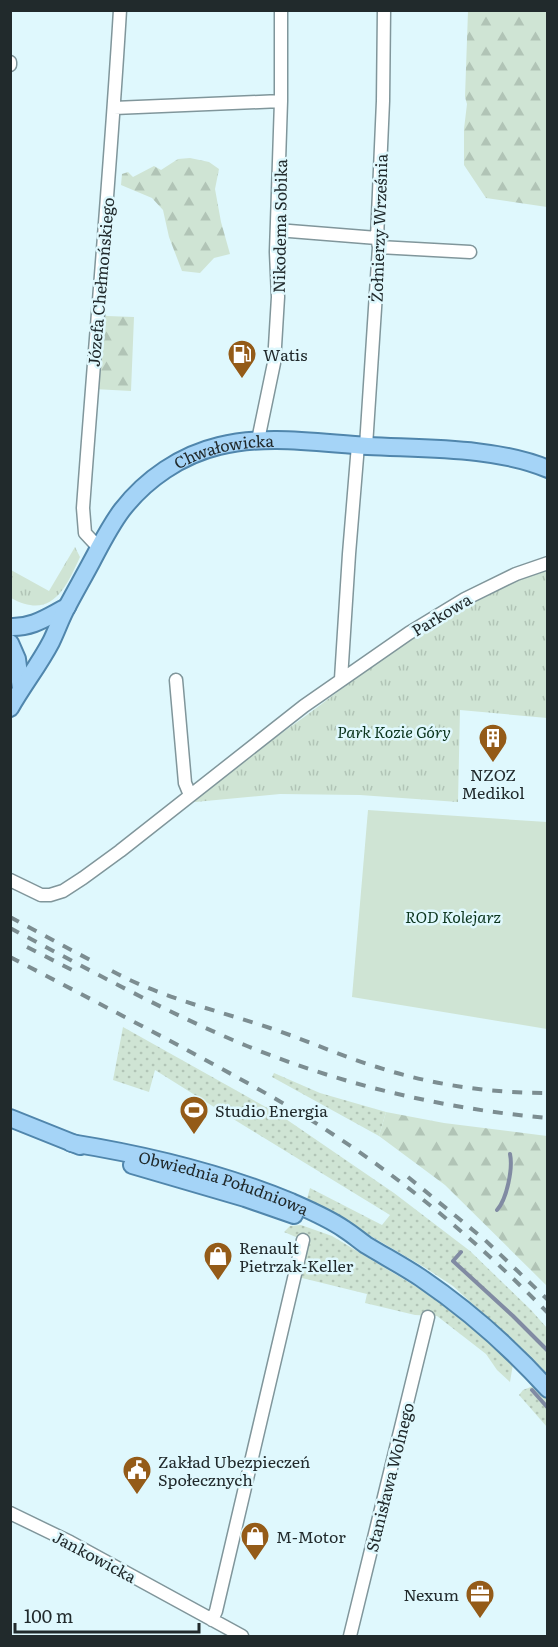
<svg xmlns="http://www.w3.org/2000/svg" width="558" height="1647" viewBox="0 0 558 1647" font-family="Literata,serif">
  <defs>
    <pattern id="grass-dots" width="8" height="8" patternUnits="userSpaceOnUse" patternTransform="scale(1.5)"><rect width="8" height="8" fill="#cfe4d4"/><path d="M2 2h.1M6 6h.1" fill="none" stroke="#b1c4b6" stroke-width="1.8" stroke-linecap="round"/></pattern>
    <pattern id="forest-firs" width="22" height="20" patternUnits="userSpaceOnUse" patternTransform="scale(1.5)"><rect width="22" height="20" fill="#cfe4d4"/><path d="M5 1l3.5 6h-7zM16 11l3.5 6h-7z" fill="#b1c4b6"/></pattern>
    <pattern id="park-tufts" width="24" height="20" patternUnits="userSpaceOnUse" patternTransform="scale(1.5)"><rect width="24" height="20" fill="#cfe4d4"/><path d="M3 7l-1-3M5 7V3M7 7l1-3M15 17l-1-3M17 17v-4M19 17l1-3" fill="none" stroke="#b1c4b6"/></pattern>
  </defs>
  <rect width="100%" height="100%" fill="#dff8fd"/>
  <path fill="url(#grass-dots)" d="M123,1027L280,1115L394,1193L470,1251L531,1310L547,1328V1374L530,1357L453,1286L424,1267L307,1199L310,1188L382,1225L390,1215L230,1117L155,1070L149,1092L113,1080Z
    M274,1073L320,1093L386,1112L379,1136L272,1077Z
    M301,1225L332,1236L430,1295L476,1329L513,1364L510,1382L497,1370L486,1354L437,1316L415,1315L365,1303L367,1294L298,1277L303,1240L284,1232L290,1226Z
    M536,1385L547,1400V1427L519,1395L523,1390Z"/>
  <path fill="url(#forest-firs)" d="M468,11H547V207L486,198L464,165V129L467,104L465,97Z
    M190,158L209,162L219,169L215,189L221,222L230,254L214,258L200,273L182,271L169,237L163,210L152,198L121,185L122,174L128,172L133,177L154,166L161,170L178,159Z
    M103,314L107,316L134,317L131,391L94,389Z
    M386,1112L444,1123L547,1136V1286L445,1185L379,1136Z"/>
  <path fill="url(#park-tufts)" d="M75,547L80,557C65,590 51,620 11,598V570L49,591Z
    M547,569V718L460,710L458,802L360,795L280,794L195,802V795L307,715L410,637L522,576Z"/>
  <path fill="#cfe4d4" d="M368,810L547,822V1029L352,997Z"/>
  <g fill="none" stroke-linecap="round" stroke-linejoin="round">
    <path stroke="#818ba3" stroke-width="4" d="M497,1210C507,1199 513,1168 510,1154
      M461,1252L453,1261L513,1316L548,1351
      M532,1390L548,1408"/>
    <g stroke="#80969b" stroke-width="15">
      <path id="minor" d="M10,62V65
        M114,108L281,101
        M277,230L377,238
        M379,247L470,252
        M258,440L274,363L278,297L276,252L281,101V10
        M366,446L379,247L377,238L383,101L384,10
        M99,548L85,533L83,508C95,342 110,177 120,10
        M341,679L349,554L358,445
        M176,680L185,783L190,795
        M10,880L41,895H50L63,891L83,878L120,851L304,706L409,633L465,599L516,574L548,563
        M10,1513L70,1542L242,1636
        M212,1620L216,1611L303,1240
        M350,1636L428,1317"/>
    </g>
    <g stroke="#5086ac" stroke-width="20">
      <g id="major">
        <path d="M10,627C33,628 47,617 67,607"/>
        <path d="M10,643L17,659L21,689"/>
        <path id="s1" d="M10,708C23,685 39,665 51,642C57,630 61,617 68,605C76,590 84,576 92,561C101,544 110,526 122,510C146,479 181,455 219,446C267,434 319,443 368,446C423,449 497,447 548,469"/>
        <path d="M10,1118L80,1146"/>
        <path id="s2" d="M71,1143C146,1155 221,1173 291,1202C309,1210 328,1218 344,1229C352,1234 359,1240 366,1245C384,1256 403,1266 421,1278C468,1310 510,1347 548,1389"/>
        <path d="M132,1165L245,1198L294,1215"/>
      </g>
    </g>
    <use href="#minor" stroke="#fff" stroke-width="12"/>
    <use href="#major" stroke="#a5d4f7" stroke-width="16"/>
    <path stroke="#7c8d91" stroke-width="4" stroke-dasharray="10 10" stroke-linecap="butt" d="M10,917L90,960
      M10,928C88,969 165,1012 247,1046C343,1085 444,1109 548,1118
      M27,947L78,973
      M10,957C66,986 121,1015 176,1044C229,1073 283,1101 334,1135C412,1186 482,1246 548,1313
      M112,971C162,998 216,1010 270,1028C306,1040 341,1056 377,1067C432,1085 490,1093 548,1093
      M408,1177L485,1240L548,1300"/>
  </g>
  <defs>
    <g id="fuel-pin" transform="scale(1.5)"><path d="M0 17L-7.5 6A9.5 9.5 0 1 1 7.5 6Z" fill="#945b18" stroke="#dff8fd"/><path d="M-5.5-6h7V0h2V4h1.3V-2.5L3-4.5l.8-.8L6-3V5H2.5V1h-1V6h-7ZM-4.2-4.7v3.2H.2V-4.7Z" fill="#fff"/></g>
    <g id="building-pin" transform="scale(1.5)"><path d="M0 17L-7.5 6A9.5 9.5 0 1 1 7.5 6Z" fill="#945b18" stroke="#dff8fd"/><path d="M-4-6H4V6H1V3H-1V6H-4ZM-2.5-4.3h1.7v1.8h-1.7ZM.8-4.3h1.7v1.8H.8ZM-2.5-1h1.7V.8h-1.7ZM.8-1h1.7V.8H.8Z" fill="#fff"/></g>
    <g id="stadium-pin" transform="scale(1.5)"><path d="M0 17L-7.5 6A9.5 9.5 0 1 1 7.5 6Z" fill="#945b18" stroke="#dff8fd"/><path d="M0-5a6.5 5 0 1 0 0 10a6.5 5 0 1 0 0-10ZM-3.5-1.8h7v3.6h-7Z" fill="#fff"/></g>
    <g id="shop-pin" transform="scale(1.5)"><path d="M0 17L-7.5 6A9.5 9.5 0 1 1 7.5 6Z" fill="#945b18" stroke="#dff8fd"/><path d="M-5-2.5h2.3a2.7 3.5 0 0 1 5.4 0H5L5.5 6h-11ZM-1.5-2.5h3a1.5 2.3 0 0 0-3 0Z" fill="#fff"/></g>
    <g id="civic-pin" transform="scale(1.5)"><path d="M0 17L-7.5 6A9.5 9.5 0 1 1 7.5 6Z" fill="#945b18" stroke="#dff8fd"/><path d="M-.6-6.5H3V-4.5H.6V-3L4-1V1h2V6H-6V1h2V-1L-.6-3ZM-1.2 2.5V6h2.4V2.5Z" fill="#fff"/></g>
    <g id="office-pin" transform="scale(1.5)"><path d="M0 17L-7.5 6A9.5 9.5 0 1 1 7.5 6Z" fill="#945b18" stroke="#dff8fd"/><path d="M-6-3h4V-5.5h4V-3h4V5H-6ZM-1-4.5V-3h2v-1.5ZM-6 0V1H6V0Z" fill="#fff"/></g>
  </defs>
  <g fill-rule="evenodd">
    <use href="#fuel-pin" x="242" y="354"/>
    <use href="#building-pin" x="493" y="738"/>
    <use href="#stadium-pin" x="194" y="1110"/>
    <use href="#shop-pin" x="218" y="1256"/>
    <use href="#civic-pin" x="137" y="1470"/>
    <use href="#shop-pin" x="255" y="1536"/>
    <use href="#office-pin" x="480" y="1594"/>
  </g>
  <g text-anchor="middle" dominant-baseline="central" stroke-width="5" stroke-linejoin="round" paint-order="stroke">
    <g font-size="16" fill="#212a2c" stroke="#dff8fd">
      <text transform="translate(279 226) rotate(-89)">Nikodema Sobika</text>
      <text transform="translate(378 228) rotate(-88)">Żołnierzy Września</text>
      <text transform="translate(100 282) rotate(-85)">Józefa Chełmońskiego</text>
      <text stroke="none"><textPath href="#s1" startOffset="350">Chwałowicka</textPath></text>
      <text transform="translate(441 614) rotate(-31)">Parkowa</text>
      <text stroke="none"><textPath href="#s2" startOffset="158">Obwiednia Południowa</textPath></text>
      <text transform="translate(389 1477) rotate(-76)">Stanisława Wolnego</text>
      <text transform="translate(95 1556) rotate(28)">Jankowicka</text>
    </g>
    <g font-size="16" fill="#212a2c" stroke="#dff8fd" text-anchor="start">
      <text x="263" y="354">Watis</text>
      <text x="493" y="774" text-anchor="middle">NZOZ<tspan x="493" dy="18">Medikol</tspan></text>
      <text x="215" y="1110">Studio Energia</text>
      <text x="239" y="1247">Renault<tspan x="239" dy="18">Pietrzak-Keller</tspan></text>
      <text x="158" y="1461">Zakład Ubezpieczeń<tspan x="158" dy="18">Społecznych</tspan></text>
      <text x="276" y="1536">M-Motor</text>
      <text x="459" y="1594" text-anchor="end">Nexum</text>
    </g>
    <g font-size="16" font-style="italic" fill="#08321a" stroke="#dff8fd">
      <text x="394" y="731">Park Kozie Góry</text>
      <text x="453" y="916">ROD Kolejarz</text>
    </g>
  </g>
  <rect width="558" height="1647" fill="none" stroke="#212a2c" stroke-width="24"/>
  <path d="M15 1623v9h184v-9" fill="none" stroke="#212a2c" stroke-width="3"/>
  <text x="24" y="1623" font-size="18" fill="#212a2c" stroke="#dff8fd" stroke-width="4.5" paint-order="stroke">100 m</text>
</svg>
